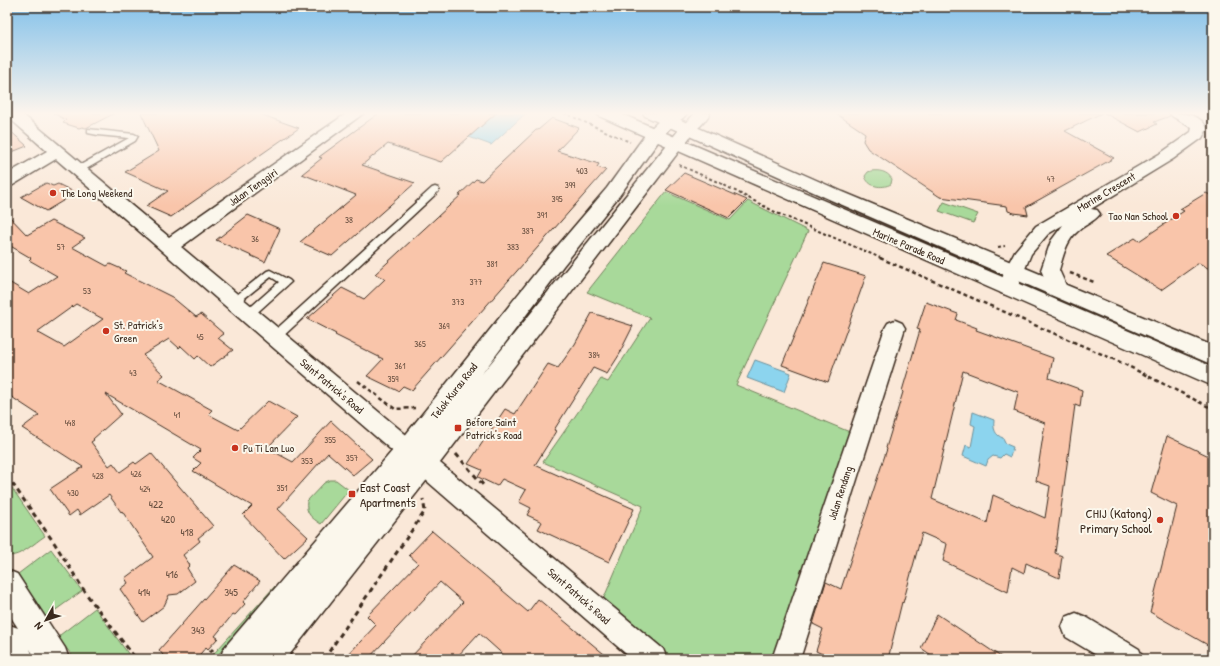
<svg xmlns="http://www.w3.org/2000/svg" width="1220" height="666" viewBox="0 0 1220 666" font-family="'Patrick Hand',sans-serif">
  <rect width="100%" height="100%" fill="#fae8d8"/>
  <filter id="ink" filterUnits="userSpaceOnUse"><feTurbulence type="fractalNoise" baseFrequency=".025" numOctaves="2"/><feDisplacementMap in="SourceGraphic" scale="8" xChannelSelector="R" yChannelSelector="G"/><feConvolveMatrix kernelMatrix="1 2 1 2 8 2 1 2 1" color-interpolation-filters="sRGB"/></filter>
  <g filter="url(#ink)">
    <path fill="#a8d99a" stroke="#72825c" d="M871,171C879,170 887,171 892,179L891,184C882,189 868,187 865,176L868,172Z
      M666,192L730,220L748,201L808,231L736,385L857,435L780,659H655L597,614L643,506L543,462L601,379L608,382L650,318L587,292Z
      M944,202L978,214L973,223L939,211Z
      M330,480H336L349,490L321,524C312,518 305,514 307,501L324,483Z
      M7,481L45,536C34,543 21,557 7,556Z
      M51,549L82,591L46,617L18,574Z
      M275,586V591L214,659H209Z
      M95,608L132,659H75L59,639L60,635Z"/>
    <path fill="#8cd4ee" stroke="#6c909b" d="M497,113H526L491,145L469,137Z
      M755,360L791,373L784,392L747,378Z
      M973,412L994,420C993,429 995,435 1003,438L1006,444L1013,447L1010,457L1004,454L1000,458L993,456L988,460L986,466L963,456L966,445L971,447L975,426L971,424Z"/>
    <path fill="#f9c5aa" stroke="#3b2a1e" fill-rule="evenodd" d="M53,113H115L86,128L82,127L79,128L63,123L66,120Z
      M141,113H257L299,128L171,217L146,206L168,191L125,172L159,151Z
      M379,113H496L441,162L388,144L362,165L415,183L332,256L300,242L356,195L302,174L322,158L319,157Z
      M835,113H1102L1065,131L1114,158L1026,207L1028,215L1014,213L1008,211L1007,206L940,197L868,149L863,141L865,133Z
      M1104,113H1169L1170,116L1154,122L1157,124L1140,132Z
      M552,118L579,128L557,151L599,164L597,167L606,170L412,390L403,386L398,391L367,376L383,359L335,335L336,334L307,319L342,288L364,299L385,279L375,274L461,195H459L476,179L482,181L536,130H538Z
      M7,128L27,146L7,154Z
      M684,173L747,200L729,218L666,190Z
      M46,183L53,186L58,184L76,193L46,211L21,197Z
      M1206,193L1213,196V271L1199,263L1161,290L1106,256L1135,238L1139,241L1184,211L1180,209Z
      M7,214L27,235L51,221L85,238L72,247L107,266L110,264L126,271L124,273L172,297L196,317L201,314L224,334L218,338L233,350L210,367L198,356L195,359L181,346L179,348L169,339L143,355L164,375L158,380L212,410L208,414L238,430L268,401L297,417L267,448L293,462L331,421L372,459L353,475L328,453L278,509L308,537L284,559L243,515L252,506L193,471L201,463L193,458L201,450L106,394L121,414L93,439L94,440L91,442L109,466L113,463L120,472L134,462L136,464L151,453L213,526L198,538L200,541L183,555L190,565L187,568L195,581L178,594L169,595L164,606L143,622L120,589L128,583L125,578L153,557L122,511L121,512L109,495L80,515L77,510L69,516L50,489L83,467L22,428L39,415L7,394V281L29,294L57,276L29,260L31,258L7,244ZM76,304L103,319L64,347L37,332Z
      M248,215L280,229L265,262L216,240Z
      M824,263L866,276L828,382L782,365Z
      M926,302L958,314L956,320L977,328L976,330L1053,358L1049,378L1082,390L1080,407L1075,405L1055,553L1062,556L1059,578L1026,563L1024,573L1012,567L1008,592L943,561L947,544L922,533L903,603L902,602L888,659H832L816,651L823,629L813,624L826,582L841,589L887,449L886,448L903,392L902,391L920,330L917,329ZM963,371L1018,392L1014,411L1045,423L1036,481L1050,486L1045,518L993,495L987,523L932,499Z
      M592,313L633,326L620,352H621L607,374L593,368L554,430L556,431L535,465L634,509L609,562L538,529L542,522L527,515L531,508L519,502L526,490L502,479L497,486L478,477L482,470L468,464L505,409L515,414L548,364L558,368L575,344Z
      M1167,436L1213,458V648L1150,612L1177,506L1151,493Z
      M432,531L528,612L538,599L610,659H508L479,633L455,659H409L463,602L440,582L368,659H344L376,625L367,616L418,563L409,555Z
      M234,565L260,581L243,602L245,604L235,615L233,614L215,636L218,638L208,649L206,647L196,659H166L159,650Z
      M937,614L1004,659H937L921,648Z"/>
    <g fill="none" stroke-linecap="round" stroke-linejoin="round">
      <g stroke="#3b2a1e" stroke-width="3">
        <path id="lane" d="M88,129L134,134L138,136L135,141L81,172H75V168L129,138L98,135L88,133Z
          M435,187L438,188L439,190L438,192L279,340H271L270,337L271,334L432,188Z
          M270,270L289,280L291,282L251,318H245L243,315L245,312L279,282L271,277L236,305L233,306L228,302L267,271Z"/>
      </g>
      <g stroke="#3b2a1e" stroke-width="3">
        <path id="street" d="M7,113H21L169,237L347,113H364L181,247L663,649L667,659H632L56,159L13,185L7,186V174L47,151L7,116Z
          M670,113H687C682,121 672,125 664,123L662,120Z
          M695,113H710C704,123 695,135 683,132L681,129Z
          M1170,113C1183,113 1202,114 1207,129L1202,138L1173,159L1091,209L1097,210L1100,214C1094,222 1084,225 1077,232C1066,241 1063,257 1059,270L1068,290L1066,295L1059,297L1052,295L1041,270L1051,241L1063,225L1048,234L1031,254L1015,293L1008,295L1001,293L999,288L1005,270L1015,251L1036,226L1161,153L1191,132L1192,128L1172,116Z
          M895,320L902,323L905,328L800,659H772L885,328L888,323Z
          M1076,613L1086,617L1139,649L1143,659H1103L1066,637L1062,627L1066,617Z"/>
      </g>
      <g stroke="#3b2a1e" stroke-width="3">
        <path id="secondary" d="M669,115L675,117L677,120L660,139L619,196L563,266L481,375L682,126L688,124L694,126L696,129L433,472L286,659H220L224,648L399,443L549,256L607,188L648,131L663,117Z
          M7,570L17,574L65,648L69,659H36L30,649L34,659H7V624L18,628L7,611Z"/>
      </g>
      <g stroke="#3b2a1e" stroke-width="3">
        <path id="primary" d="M597,113H619L1213,367V386L599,116Z
          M643,113H665L843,192L1213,346V365L831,200L645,116Z"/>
      </g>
      <path stroke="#3b2a1e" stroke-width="2" stroke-dasharray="3 2.5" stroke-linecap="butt" d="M564,113L630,142
        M679,165L720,183L777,213L883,259
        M998,247L1005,246"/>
      <path stroke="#3b2a1e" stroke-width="2.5" stroke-dasharray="4 3" stroke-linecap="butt" d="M880,258L1120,362L1213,409
        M1070,273L1094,282
        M358,381L395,409L415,408"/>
      <path stroke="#3b2a1e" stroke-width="3" stroke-dasharray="5 4" stroke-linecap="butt" d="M456,454L484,486
        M7,476L55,544L87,595L136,659
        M204,659L213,649
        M324,659L425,511L423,499"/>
      <use href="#lane" fill="#fbf7ec" fill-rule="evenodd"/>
      <use href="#street" fill="#fbf7ec" fill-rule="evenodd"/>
      <use href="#secondary" fill="#fbf7ec" fill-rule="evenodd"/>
      <use href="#primary" fill="#fbf7ec" fill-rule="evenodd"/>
    </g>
  </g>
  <linearGradient id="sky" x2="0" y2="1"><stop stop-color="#83c1ea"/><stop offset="0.55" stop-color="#fdf5ed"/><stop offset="1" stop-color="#fdf5ed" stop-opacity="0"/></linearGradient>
  <rect width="1220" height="206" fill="url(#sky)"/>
  <g fill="#c8321e" stroke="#fbf7ec" stroke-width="1.5">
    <circle cx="53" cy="193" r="4"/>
    <circle cx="1176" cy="216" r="4"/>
    <circle cx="106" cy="331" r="4"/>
    <rect x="454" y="424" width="8" height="8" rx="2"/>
    <circle cx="235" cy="448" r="4"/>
    <rect x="348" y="490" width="8" height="8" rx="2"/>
    <circle cx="1160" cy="520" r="4"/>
  </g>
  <g text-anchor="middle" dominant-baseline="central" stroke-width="4" stroke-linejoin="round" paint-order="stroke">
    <g font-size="9" fill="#6a5141">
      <text x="582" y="171">403</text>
      <text x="1051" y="179">47</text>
      <text x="570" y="185">399</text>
      <text x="557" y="199">395</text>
      <text x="542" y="215">391</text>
      <text x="349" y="220">38</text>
      <text x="528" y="231">387</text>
      <text x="255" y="239">36</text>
      <text x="61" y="247">57</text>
      <text x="513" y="247">383</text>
      <text x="492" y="264">381</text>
      <text x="476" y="282">377</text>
      <text x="87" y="291">53</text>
      <text x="458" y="302">373</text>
      <text x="444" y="326">369</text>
      <text x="200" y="337">45</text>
      <text x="420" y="344">365</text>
      <text x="594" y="355">384</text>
      <text x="400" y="366">361</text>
      <text x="133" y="373">43</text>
      <text x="393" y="379">359</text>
      <text x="177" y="415">41</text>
      <text x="70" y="423">448</text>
      <text x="330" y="440">355</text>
      <text x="352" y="458">357</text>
      <text x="307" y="461">353</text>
      <text x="136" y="474">426</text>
      <text x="98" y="476">428</text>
      <text x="282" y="488">351</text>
      <text x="145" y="489">424</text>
      <text x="73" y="493">430</text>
    </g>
    <g font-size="11" fill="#3b2a1e" stroke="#fbf7ec">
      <text transform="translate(253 187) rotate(-35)">Jalan Tenggiri</text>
      <text transform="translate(1106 192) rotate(-31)">Marine Crescent</text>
      <text transform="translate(909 246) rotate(23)">Marine Parade Road</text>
      <text transform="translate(332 386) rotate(40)">Saint Patrick's Road</text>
      <text transform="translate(454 391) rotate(-52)">Telok Kurau Road</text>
      <text transform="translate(840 493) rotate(-72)">Jalan Rendang</text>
      <text transform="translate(579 596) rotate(41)">Saint Patrick's Road</text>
    </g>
    <g font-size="11" fill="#3b2a1e" stroke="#fbf7ec" text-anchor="start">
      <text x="61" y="193">The Long Weekend</text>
      <text x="1168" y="216" text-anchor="end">Tao Nan School</text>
      <text x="114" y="325">St. Patrick's<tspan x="114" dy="13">Green</tspan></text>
      <text x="466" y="422">Before Saint<tspan x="466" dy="13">Patrick's Road</tspan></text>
      <text x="243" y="448">Pu Ti Lan Luo</text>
    </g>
    <g font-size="11" fill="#6a5141">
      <text x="156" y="504">422</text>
      <text x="168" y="519">420</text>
      <text x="187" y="532">418</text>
      <text x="172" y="574">416</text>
      <text x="144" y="592">414</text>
      <text x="231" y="592">345</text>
      <text x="198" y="630">343</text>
    </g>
    <g font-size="13" fill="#3b2a1e" stroke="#fbf7ec" text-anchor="start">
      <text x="360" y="487">East Coast<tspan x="360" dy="15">Apartments</tspan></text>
      <text x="1152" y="513" text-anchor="end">CHIJ (Katong)<tspan x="1152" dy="15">Primary School</tspan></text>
    </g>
  </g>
  <rect width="1220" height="666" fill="none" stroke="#fbf7ec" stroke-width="24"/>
  <rect x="12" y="12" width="1196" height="642" fill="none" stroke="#3b2a1e" stroke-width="1.5" filter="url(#ink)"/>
  <g transform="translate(46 620) rotate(231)" stroke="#fbf7ec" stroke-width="3" paint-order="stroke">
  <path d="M0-3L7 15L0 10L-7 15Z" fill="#3b2a1e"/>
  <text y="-6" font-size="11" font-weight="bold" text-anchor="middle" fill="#3b2a1e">N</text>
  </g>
</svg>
